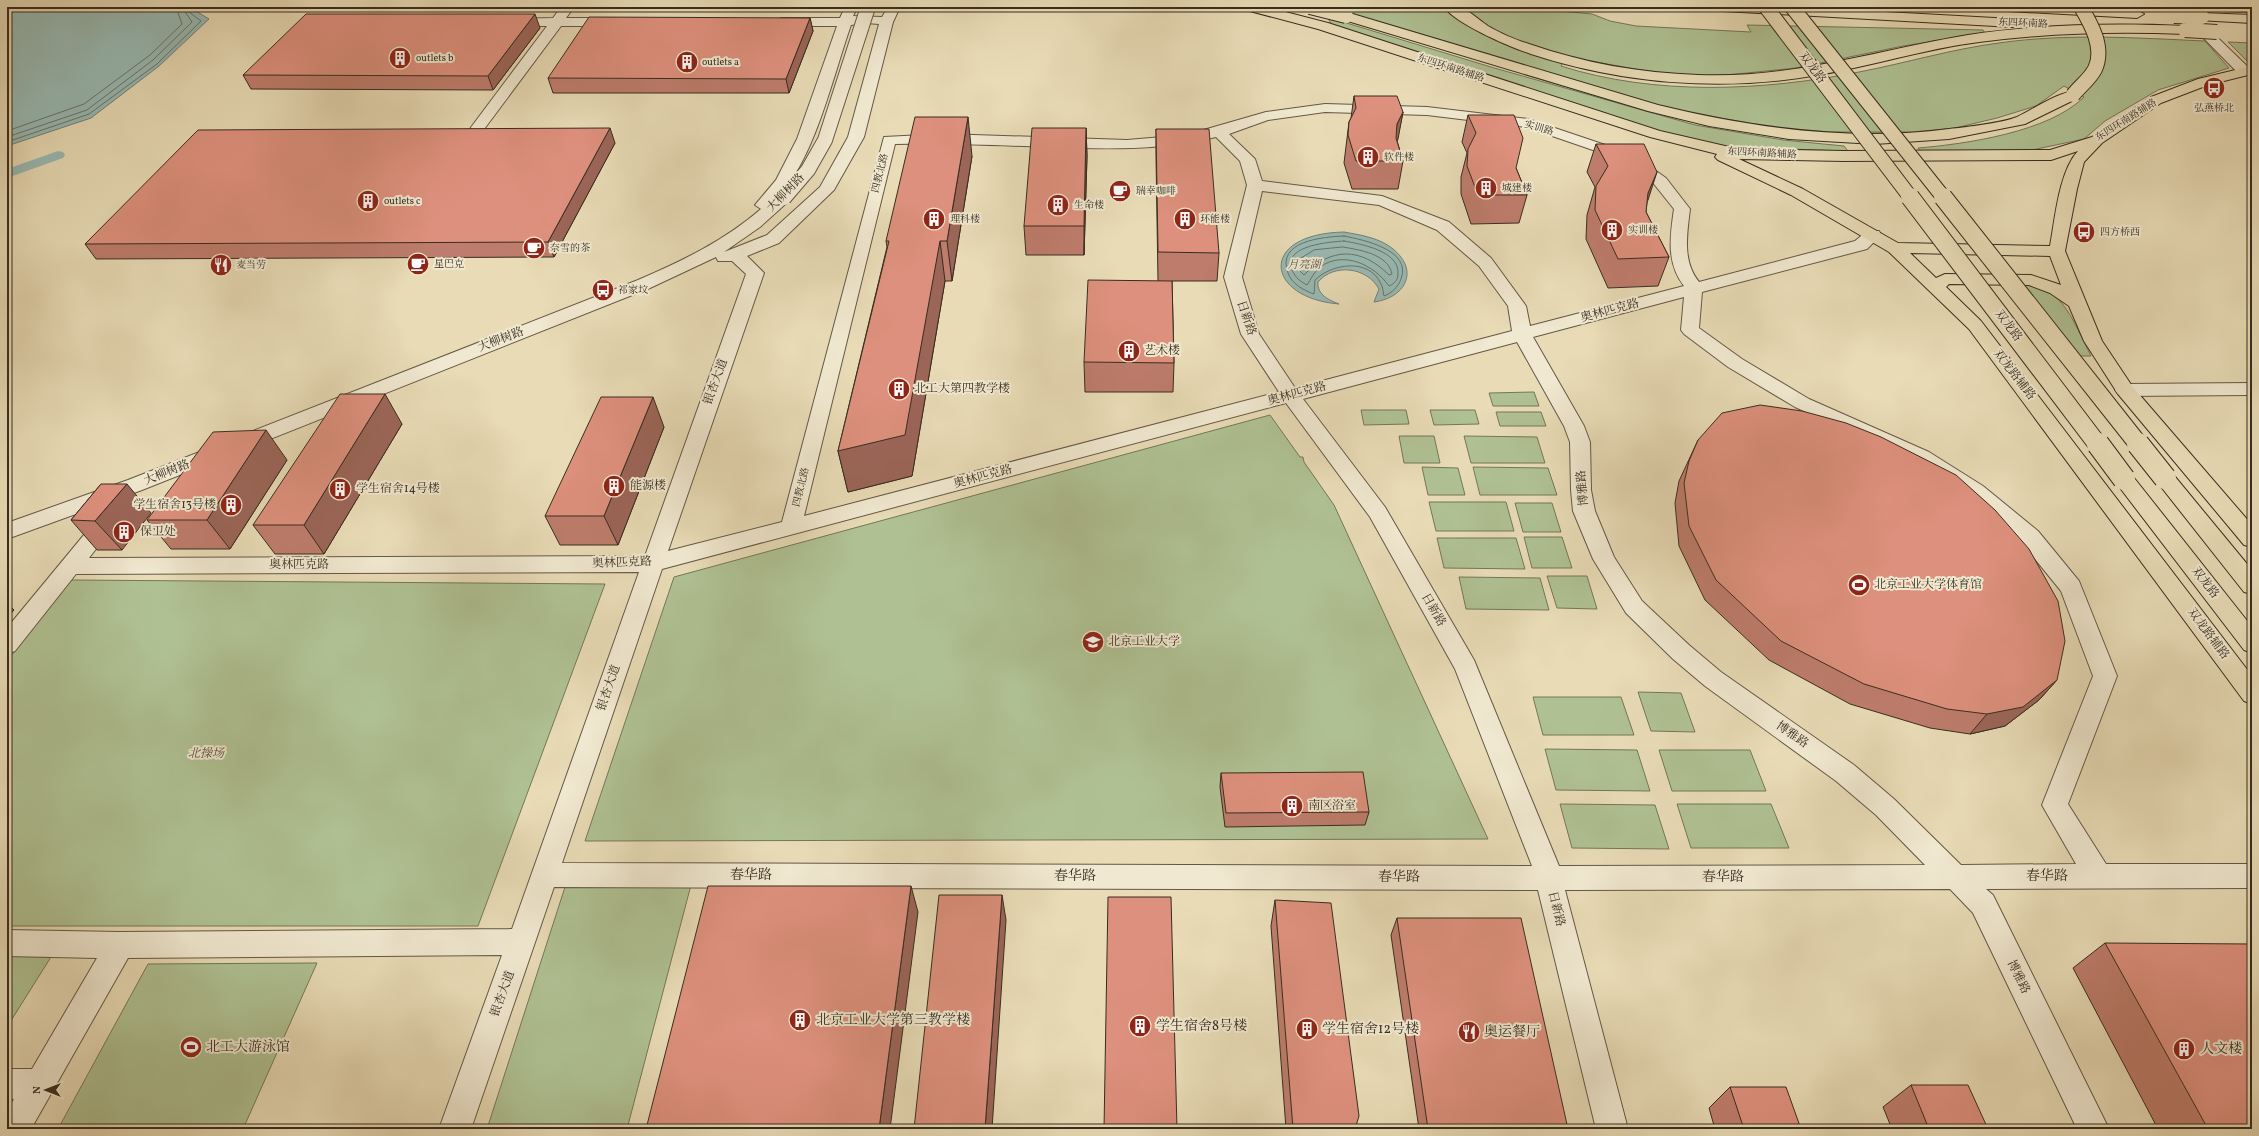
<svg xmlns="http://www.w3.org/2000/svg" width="2259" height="1136" viewBox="0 0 2259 1136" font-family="Vollkorn,'Noto Serif SC',serif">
  <rect width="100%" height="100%" fill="#e8dbb6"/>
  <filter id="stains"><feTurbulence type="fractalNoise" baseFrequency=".005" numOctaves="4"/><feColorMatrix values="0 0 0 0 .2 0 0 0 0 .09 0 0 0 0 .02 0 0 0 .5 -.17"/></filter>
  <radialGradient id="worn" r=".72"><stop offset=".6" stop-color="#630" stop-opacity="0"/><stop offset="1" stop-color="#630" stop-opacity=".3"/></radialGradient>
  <path fill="#afc193" stroke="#747759" d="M1332,7H1518L1592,14L1610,21L1636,26L1751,32L1747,25L1983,30L1985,33L1903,46L1796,68L1727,75L1676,76L1566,57L1561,66C1655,96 1763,91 1859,72C1906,63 1952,49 1999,43C2068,33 2136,38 2205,41L2229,68L2158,90L2105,121L2084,139L2032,150L1920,151L1918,148C1966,144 2049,132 2084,97L2064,86L2036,106L1997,118L1955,128L1912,132H1831L1783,129L1653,106L1331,9Z
    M2185,7H2252V13L2188,10Z
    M1327,17L1491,67L1695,125L1783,140L1844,146L1848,151L1727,147L1686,140L1332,25Z
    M2228,42L2252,43V64H2250Z
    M2017,282C2064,285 2072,320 2091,356H2080Z
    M1534,392L1539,406H1493L1489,393Z
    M1361,410H1406L1409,424L1364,425Z
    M1430,410H1475L1479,424L1434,425Z
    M1496,412H1541L1546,426H1500Z
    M1270,415L1300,457H1303L1304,462L1334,505L1488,839L585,841L674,577Z
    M1399,436H1434L1440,463H1404Z
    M1464,436L1537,437L1545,463H1471Z
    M1422,467L1458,468L1465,495H1428Z
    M1473,467L1548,468L1557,495H1480Z
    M1429,502H1506L1514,531H1436Z
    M1515,503H1552L1561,532H1523Z
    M1524,537H1562L1572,568H1532Z
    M1437,538H1516L1525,569L1444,568Z
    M1547,576H1587L1597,609L1557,608Z
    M1459,577L1540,578L1549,610L1466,609Z
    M71,580L605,584L478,926H7V661Z
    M1638,692L1681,693L1695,732L1651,731Z
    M1533,697H1621L1634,735H1543Z
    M1545,749L1637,750L1650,791L1556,790Z
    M1659,750H1750L1766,791H1672Z
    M1560,804L1655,805L1669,849L1572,848Z
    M1677,804H1771L1789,848H1691Z
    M691,885L627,1129H487L565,887Z
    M7,956L51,957L7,1027Z
    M317,963L243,1129H58L148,964Z"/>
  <path fill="#98bab4" stroke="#728278" d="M7,7L191,8L209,19L159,66L91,118L7,146Z
    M1344,232C1361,235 1380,238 1393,249C1420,271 1405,298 1374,302L1379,289C1367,267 1334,263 1318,282C1317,295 1329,300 1339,304C1265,298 1257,234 1344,232Z"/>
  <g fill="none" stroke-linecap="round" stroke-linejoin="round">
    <path stroke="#68746a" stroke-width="1" d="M7,131L84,104L150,55L182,24L176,7
      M7,137L87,110L153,60L192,22L182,7
      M7,142L89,114L157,64L201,21L189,12L187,7
      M1344,236C1364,240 1412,250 1401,279C1398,287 1392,293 1384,296C1383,292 1383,287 1381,284C1369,257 1331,264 1315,280L1314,294C1303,290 1292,284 1288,273C1276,241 1322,237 1344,236Z
      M1344,241C1361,244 1400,251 1398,274C1398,280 1394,284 1389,286C1374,265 1344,250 1320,267C1314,272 1311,279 1307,285C1299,281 1293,275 1291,267C1286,245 1330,242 1344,241Z
      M1343,247C1360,250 1388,254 1392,274L1389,275C1361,247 1331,247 1304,275L1296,267L1298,260L1314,250Z"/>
    <path fill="#98bab4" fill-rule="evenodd" d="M58,151L63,152L65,155L63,158L7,178V169Z"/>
    <g stroke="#645845" stroke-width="2">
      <path id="minor" d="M561,7H574L566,18H616L623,22L616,26H561L482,132H472L470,129L472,126L547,26H509L502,22L504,19L553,18Z
        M845,7H854L856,10L853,16L882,17L888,7H900L893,22L864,137L834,190L779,243L747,256L764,273L668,551L782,522L884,137L944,134L1127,140L1186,135L1266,112L1325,104L1427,107L1528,119L1632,154L1666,178L1690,209C1687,234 1682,261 1699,282L1855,241L1867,231H1879L1881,235L1867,249L1702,292L1699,328L1742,359L1809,399L1929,452L1983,486L2038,531L2079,581L2117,676L2068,804L2106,864H2252V888L1986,889L1993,895L2109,1129H2077L1973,913L1950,889L1565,890L1628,1129H1596L1538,890L554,887L471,1129H439L502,955L128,958L31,1129H7V1111L14,1099H7V1069H32L97,958L7,956V930L120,932L512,929L639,572L76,574L15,651L7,654V628L102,513L109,510L116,513L120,518L89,558L645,556L746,274L732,261H718L716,257L650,288L142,490L7,539V523L128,480L638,280C682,261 724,241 761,209L755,205L776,180L797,139L837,26H781L774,22L781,18H840ZM866,23L879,24L848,137L820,187L767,235L724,252L760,227L792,198L790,195L781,194C816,153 833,76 851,25ZM1325,112L1427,115L1526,127L1622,160L1654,184L1674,209C1670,236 1666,263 1684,286L1530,326L1526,306L1491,258L1449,222L1382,196L1262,181L1255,159L1229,134L1268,120ZM1216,137L1240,161L1247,185L1224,277L1241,334L1279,392L804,516L895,144C946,143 996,145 1047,147C1104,149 1160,151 1216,137ZM1262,191L1379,205L1437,230L1479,266L1508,306L1512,331L1295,388L1259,334L1242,277ZM1684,297L1681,330L1684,334L1728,367L1795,407L1915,462L1969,496L2022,543L2061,591L2093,676L2042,805L2076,864L1961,865L1894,799L1854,765L1721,672L1689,645L1642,601L1614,557L1595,511L1591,490L1590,442L1584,426L1533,337ZM1517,342L1564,426L1570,442L1571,490L1573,511L1593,559L1626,613L1673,659L1705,686L1836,781L1876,815L1925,865L1559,866L1474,660L1385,507L1303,399ZM1286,403L1370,517L1455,669L1532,866L562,863L662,569Z
        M2173,7H2186L2249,68L2251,71L2249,74H2239Z
        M2252,383V395L2125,396L2118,394L2115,390L2118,386L2125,384Z"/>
    </g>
    <g stroke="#382d1f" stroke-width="2">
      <path id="major" d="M1245,7H1266L1328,23L1660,131L1738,149L1844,151L2050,150L2092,137L2151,97L2198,79L2252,66V74L2208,85L2161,103L2102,143L2084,162L2077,189L2065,251L2102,341L2132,386L2252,525V547L2244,545L2118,394L2084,341L2069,306L2050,293L2029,285L1949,284L1946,287L1981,321L2252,676V704L2244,701L1969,329L1889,252L1791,195L1718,160L1715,157L1717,154L1650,137L1318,29L1246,10ZM2078,151C2059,171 2055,219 2050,246L1898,243L1803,189L1739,159L1844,161L2051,160ZM1910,253L2050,256L2061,285L2031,275L1945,274L1936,278Z
        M2165,471L2172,473L2252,570V594L2244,592L2158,483L2155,478L2158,473Z
        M2124,472L2131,474L2252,627V653L2244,650L2117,484L2114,479L2117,474Z"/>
    </g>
    <g stroke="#382d1f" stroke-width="2">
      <path id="highway" d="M1444,7C1448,7 1455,6 1459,7C1469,10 1479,20 1488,26C1500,33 1516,40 1529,44C1584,63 1640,73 1698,75C1792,79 1877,50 1968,35C2040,24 2113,23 2185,26L2192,30L2185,34C2116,31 2047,33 1979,42C1924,49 1872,66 1818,75C1722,92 1623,84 1531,54C1510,47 1456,24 1444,7Z
        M1717,7H1794L2013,19L2020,23L2013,27L1723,11Z
        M2001,7H2080L2137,10L2144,14L2137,18L2007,11Z
        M1346,12L1658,105C1752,128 1852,142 1949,129C1967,127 2002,123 2017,117C2032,110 2064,88 2078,92L2080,95L2078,98L2025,124L1949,139L1875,144L1789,139L1709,126L1648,111L1341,19L1339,16L1341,13Z
        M2202,13L2252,15V23L2197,20L2195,17L2197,14Z"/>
    </g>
    <use href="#minor" fill="#f0e8d0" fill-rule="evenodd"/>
    <use href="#major" fill="#e8dbb6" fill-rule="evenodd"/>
    <use href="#highway" fill="#e8dbb6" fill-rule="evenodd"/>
    <g stroke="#645845" stroke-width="16" stroke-linecap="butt">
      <path id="minor-bridge" d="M784,198L808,170L825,140L868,7"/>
    </g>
    <g stroke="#382d1f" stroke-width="16" stroke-linecap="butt">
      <path id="major-bridge-far2" d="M1766,7L1911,198
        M1792,7L1944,198"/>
    </g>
    <g stroke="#382d1f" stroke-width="20" stroke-linecap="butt">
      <path id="major-bridge-far1" d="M1910,197L2098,445
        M1943,197L2139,445"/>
    </g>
    <g stroke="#382d1f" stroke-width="24" stroke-linecap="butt">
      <path id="major-bridge" d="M2098,444L2124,479
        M2138,444L2165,478"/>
    </g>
    <g stroke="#382d1f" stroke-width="16" stroke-linecap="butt">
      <path id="highway-bridge" d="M1310,7L1346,16
        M2174,16L2202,17
        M2185,30L2217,32
        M2073,95C2080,86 2090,79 2095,69C2105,48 2091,24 2081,7"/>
    </g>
    <use href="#minor-bridge" stroke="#f0e8d0" stroke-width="14"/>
    <use href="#major-bridge-far2" stroke="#e8dbb6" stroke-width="14"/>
    <use href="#major-bridge-far1" stroke="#e8dbb6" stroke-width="18"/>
    <use href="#major-bridge" stroke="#e8dbb6" stroke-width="22"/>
    <use href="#highway-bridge" stroke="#e8dbb6" stroke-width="14"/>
  </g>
  <path fill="#be7c6c" stroke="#382d1f" d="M810,18L813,31L789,93H553L548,78Z
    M540,28L493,90L251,89L243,75Z
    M1354,96L1403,112L1397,141L1403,161L1398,189H1352L1344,163L1349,122L1351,118Z
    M1468,115L1516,168L1527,195L1519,223L1471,224L1461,194V177L1467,153L1462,142Z
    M1086,128L1087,156L1084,255H1026L1024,226Z
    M1156,129L1219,253L1217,281H1172L1174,363L1173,392H1085L1084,362L1158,281L1156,156Z
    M615,143L554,257L96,259L85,244Z
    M1596,144L1647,202L1646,212L1669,257L1658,286L1608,288L1586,239L1587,215L1595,187L1587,172Z
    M972,156L952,281H945L912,476L848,492L838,451L887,247L886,241Z
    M402,424L324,554H275L253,525Z
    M664,427L618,545H560L545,516Z
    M1698,440L2057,680L2039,700L2005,726L1970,734L1930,728L1850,704L1769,660L1705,600L1679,546L1675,503L1679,481Z
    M287,460L230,549H171L147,520Z
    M101,484L122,550H97L71,520Z
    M1221,773L1369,812L1365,825L1225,827L1220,787Z
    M1275,900L1355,1129H1286L1271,926Z
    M1397,918L1568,1129H1419L1391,935Z
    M2105,943L2252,1129H2158L2073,968Z
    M1911,1085L1988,1129H1892L1883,1107Z
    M1730,1087L1801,1129H1715L1709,1108Z"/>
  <path fill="#9b6558" stroke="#382d1f" d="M535,14L540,28L493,90L488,76Z
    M810,18L813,31L789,93L786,79Z
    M1403,112L1398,139L1392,152L1397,124Z
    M968,117L972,156L952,281L947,241Z
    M610,128L615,143L554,257L548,242Z
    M1086,128L1087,156L1084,255V226Z
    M1657,172L1648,200L1638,221L1648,193Z
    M940,241L945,281L912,476L848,492L838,451Z
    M385,394L402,424L324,554L304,525Z
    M653,397L664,427L618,545L604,516Z
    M266,430L287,460L230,549L207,520Z
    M127,484L151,513L122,550L95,521Z
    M7,603L14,610L7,618Z
    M2057,680L2039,700L2005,726L1970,734L1987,714Z
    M911,886L918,912L890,1129H879Z
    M1002,895L1006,920L992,1129H985Z"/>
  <path fill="#dd907d" stroke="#382d1f" d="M306,14H535L488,76L243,75Z
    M589,17L810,18L786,79L548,78Z
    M1354,96H1397L1403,112L1397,124L1396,138L1403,161H1356L1348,135L1349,122L1356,108Z
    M1468,115H1514L1523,138L1516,168L1527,195H1478L1467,166L1468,149L1476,133Z
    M915,117H968L947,241H940L905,435L838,451L889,241H886Z
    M610,128L548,242L85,244L198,130Z
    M1032,128H1086L1084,226H1024Z
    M1156,129H1209L1219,253L1158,252Z
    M1596,144H1644L1657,172L1648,193L1646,212L1669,257L1618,259L1595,210L1596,186L1608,166Z
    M1088,280L1172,281L1174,363L1084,362Z
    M340,394H385L304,525H253Z
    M601,397H653L604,516H545Z
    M1760,405L1802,411L1846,423L1881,437L1956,475L1995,510L2029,549L2058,601L2065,641L2057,680L2023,707L1987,714L1947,709L1864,684L1781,641L1716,580L1689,526L1684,483L1689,461L1698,440L1722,413Z
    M266,430L207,520H147L213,432Z
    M101,484H127L95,521L71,520Z
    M1363,772L1369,812L1226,813L1221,773Z
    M708,886H911L879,1129H646Z
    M939,895H1002L985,1129H914Z
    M1108,897H1171L1177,1129H1104Z
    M1275,900L1331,903L1359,1116L1355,1129H1293Z
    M1397,918H1521L1568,1129H1428Z
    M2105,943L2252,944V1129H2208Z
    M1911,1085H1968L1988,1129H1929Z
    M1730,1087H1786L1801,1129H1744Z"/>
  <defs>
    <g id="building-disc" transform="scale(1.15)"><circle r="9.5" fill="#8f2418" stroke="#f0e8d0"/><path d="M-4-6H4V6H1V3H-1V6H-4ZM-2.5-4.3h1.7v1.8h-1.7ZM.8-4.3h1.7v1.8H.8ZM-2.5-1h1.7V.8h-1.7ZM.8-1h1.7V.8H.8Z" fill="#fff"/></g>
    <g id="bus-disc" transform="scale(1.15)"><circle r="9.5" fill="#8f2418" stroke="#f0e8d0"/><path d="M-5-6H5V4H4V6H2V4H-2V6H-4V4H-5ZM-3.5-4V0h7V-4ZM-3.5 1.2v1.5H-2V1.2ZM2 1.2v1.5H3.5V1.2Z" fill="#fff"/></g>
    <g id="cafe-disc" transform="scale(1.15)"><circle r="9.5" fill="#8f2418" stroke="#f0e8d0"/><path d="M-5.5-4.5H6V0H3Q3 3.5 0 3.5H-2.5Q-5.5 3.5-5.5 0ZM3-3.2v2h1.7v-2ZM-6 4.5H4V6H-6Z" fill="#fff"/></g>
    <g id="restaurant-disc" transform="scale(1.15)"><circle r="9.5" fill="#8f2418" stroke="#f0e8d0"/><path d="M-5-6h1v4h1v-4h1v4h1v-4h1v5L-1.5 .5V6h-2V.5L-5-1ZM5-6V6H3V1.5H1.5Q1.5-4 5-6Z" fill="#fff"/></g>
    <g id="stadium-disc" transform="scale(1.15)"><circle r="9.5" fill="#8f2418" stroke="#f0e8d0"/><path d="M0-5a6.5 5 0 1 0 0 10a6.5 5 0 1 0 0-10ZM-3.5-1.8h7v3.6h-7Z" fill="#fff"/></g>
    <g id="university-disc" transform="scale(1.15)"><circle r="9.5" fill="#8f2418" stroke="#f0e8d0"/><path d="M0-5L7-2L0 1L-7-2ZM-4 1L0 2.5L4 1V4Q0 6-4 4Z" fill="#fff"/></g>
  </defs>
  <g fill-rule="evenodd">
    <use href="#building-disc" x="400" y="58"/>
    <use href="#building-disc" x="687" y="62"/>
    <use href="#bus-disc" x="2214" y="88"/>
    <use href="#building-disc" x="1368" y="157"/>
    <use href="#building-disc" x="1486" y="188"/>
    <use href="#cafe-disc" x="1120" y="191"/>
    <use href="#building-disc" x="368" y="201"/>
    <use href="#building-disc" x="1058" y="205"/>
    <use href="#building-disc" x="934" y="219"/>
    <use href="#building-disc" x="1185" y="219"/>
    <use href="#building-disc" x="1612" y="230"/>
    <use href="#bus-disc" x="2084" y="232"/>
    <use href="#cafe-disc" x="534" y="248"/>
    <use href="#cafe-disc" x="418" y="264"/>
    <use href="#restaurant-disc" x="221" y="265"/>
    <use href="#bus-disc" x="603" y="290"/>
    <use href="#building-disc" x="1129" y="351"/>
    <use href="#building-disc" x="899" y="389"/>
    <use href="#building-disc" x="614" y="486"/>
    <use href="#building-disc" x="340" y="489"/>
    <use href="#building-disc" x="231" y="505"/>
    <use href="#building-disc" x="124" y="532"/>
    <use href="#stadium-disc" x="1859" y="585"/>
    <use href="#university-disc" x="1093" y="642"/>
    <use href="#building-disc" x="1292" y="806"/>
    <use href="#building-disc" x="800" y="1020"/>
    <use href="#building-disc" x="1140" y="1026"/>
    <use href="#building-disc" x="1307" y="1029"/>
    <use href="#restaurant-disc" x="1469" y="1032"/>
    <use href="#stadium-disc" x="191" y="1047"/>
    <use href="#building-disc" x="2184" y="1049"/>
  </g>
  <g text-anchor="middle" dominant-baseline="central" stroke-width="4" stroke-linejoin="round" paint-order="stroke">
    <g font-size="10" fill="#382d1f" stroke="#f0e8d0">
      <text transform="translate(2023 23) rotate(3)">东四环南路</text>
      <text transform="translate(1451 68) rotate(18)">东四环南路辅路</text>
      <text transform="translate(2126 120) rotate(-32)">东四环南路辅路</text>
      <text transform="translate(1539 128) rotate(16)">实训路</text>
      <text transform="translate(1762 153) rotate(3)">东四环南路辅路</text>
      <text transform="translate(880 173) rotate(-76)">四教北路</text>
      <text transform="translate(801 487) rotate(-76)">四教北路</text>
    </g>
    <g font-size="10" fill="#382d1f" stroke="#f0e8d0" text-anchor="start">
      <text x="416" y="58">outlets b</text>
      <text x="702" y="62">outlets a</text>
      <text x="2214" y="108" text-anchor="middle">弘燕桥北</text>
      <text x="1384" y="157">软件楼</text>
      <text x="1502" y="188">城建楼</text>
      <text x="1136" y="191">瑞幸咖啡</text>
      <text x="384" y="201">outlets c</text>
      <text x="1074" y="205">生命楼</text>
      <text x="950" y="219">理科楼</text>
      <text x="1200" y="219">环能楼</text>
      <text x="1628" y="230">实训楼</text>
      <text x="2100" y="232">四方桥西</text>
      <text x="550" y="248">奈雪的茶</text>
      <text x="434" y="264">星巴克</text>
      <text x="236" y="265">麦当劳</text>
      <text x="618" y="290">祁家坟</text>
    </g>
    <g font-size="11" font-style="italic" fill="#505044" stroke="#f0e8d0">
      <text x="1304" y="265">月亮湖</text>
    </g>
    <g font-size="12" fill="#382d1f" stroke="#f0e8d0">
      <text transform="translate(1812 68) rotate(53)">双龙路</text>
      <text transform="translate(786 193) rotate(-46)">大柳树路</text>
      <text transform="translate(1610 311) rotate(-15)">奥林匹克路</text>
      <text transform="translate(1246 318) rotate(71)">日新路</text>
      <text transform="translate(2008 326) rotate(53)">双龙路</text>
      <text transform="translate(501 340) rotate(-21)">大柳树路</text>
      <text transform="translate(2014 375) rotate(52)">双龙路辅路</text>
      <text transform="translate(716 382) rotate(-70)">银杏大道</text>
      <text transform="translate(1297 394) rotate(-15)">奥林匹克路</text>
      <text transform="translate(167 473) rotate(-22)">大柳树路</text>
      <text transform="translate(983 477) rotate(-15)">奥林匹克路</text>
      <text transform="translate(1583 488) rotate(-95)">博雅路</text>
      <text transform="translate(622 563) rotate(-2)">奥林匹克路</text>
      <text x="299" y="565">奥林匹克路</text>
      <text transform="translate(2205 583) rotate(52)">双龙路</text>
      <text transform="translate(1433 610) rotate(60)">日新路</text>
      <text transform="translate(2208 634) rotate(53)">双龙路辅路</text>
      <text transform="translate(609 688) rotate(-71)">银杏大道</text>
      <text transform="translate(1792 735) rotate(35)">博雅路</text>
      <text transform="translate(1556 909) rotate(76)">日新路</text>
      <text transform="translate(2018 977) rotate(64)">博雅路</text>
      <text transform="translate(503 994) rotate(-70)">银杏大道</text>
    </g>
    <g font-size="12" fill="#382d1f" stroke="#f0e8d0" text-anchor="start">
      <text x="1144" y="351">艺术楼</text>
      <text x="914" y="389">北工大第四教学楼</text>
      <text x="630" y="486">能源楼</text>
      <text x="356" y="489">学生宿舍14号楼</text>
      <text x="216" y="505" text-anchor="end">学生宿舍13号楼</text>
      <text x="140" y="532">保卫处</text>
      <text x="1874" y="585">北京工业大学体育馆</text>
      <text x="1108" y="642">北京工业大学</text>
      <text x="1308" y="806">南区浴室</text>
    </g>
    <g font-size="12" font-style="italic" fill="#504b36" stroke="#f0e8d0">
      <text x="206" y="754">北操场</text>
    </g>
    <g font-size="14" fill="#382d1f" stroke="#f0e8d0">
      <text x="751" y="875">春华路</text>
      <text x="1075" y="876">春华路</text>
      <text x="2047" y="876">春华路</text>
      <text x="1399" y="877">春华路</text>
      <text x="1723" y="877">春华路</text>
    </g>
    <g font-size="14" fill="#382d1f" stroke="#f0e8d0" text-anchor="start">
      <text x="816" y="1020">北京工业大学第三教学楼</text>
      <text x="1156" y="1026">学生宿舍8号楼</text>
      <text x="1322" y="1029">学生宿舍12号楼</text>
      <text x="1484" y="1032">奥运餐厅</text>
      <text x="206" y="1047">北工大游泳馆</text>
      <text x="2200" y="1049">人文楼</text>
    </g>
  </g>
  <rect width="2259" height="1136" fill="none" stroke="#e8dbb6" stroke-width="24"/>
  <rect x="8" y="8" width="2243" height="1120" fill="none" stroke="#382d1f" stroke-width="2"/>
  <rect x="12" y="12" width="2235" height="1112" fill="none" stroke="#382d1f"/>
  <g transform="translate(46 1090) rotate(270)" stroke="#f0e8d0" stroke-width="3" paint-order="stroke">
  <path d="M0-3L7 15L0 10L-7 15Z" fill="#382d1f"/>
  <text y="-6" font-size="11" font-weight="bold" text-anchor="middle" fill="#382d1f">N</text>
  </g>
  <rect width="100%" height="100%" filter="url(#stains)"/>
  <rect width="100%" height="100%" fill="url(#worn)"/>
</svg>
